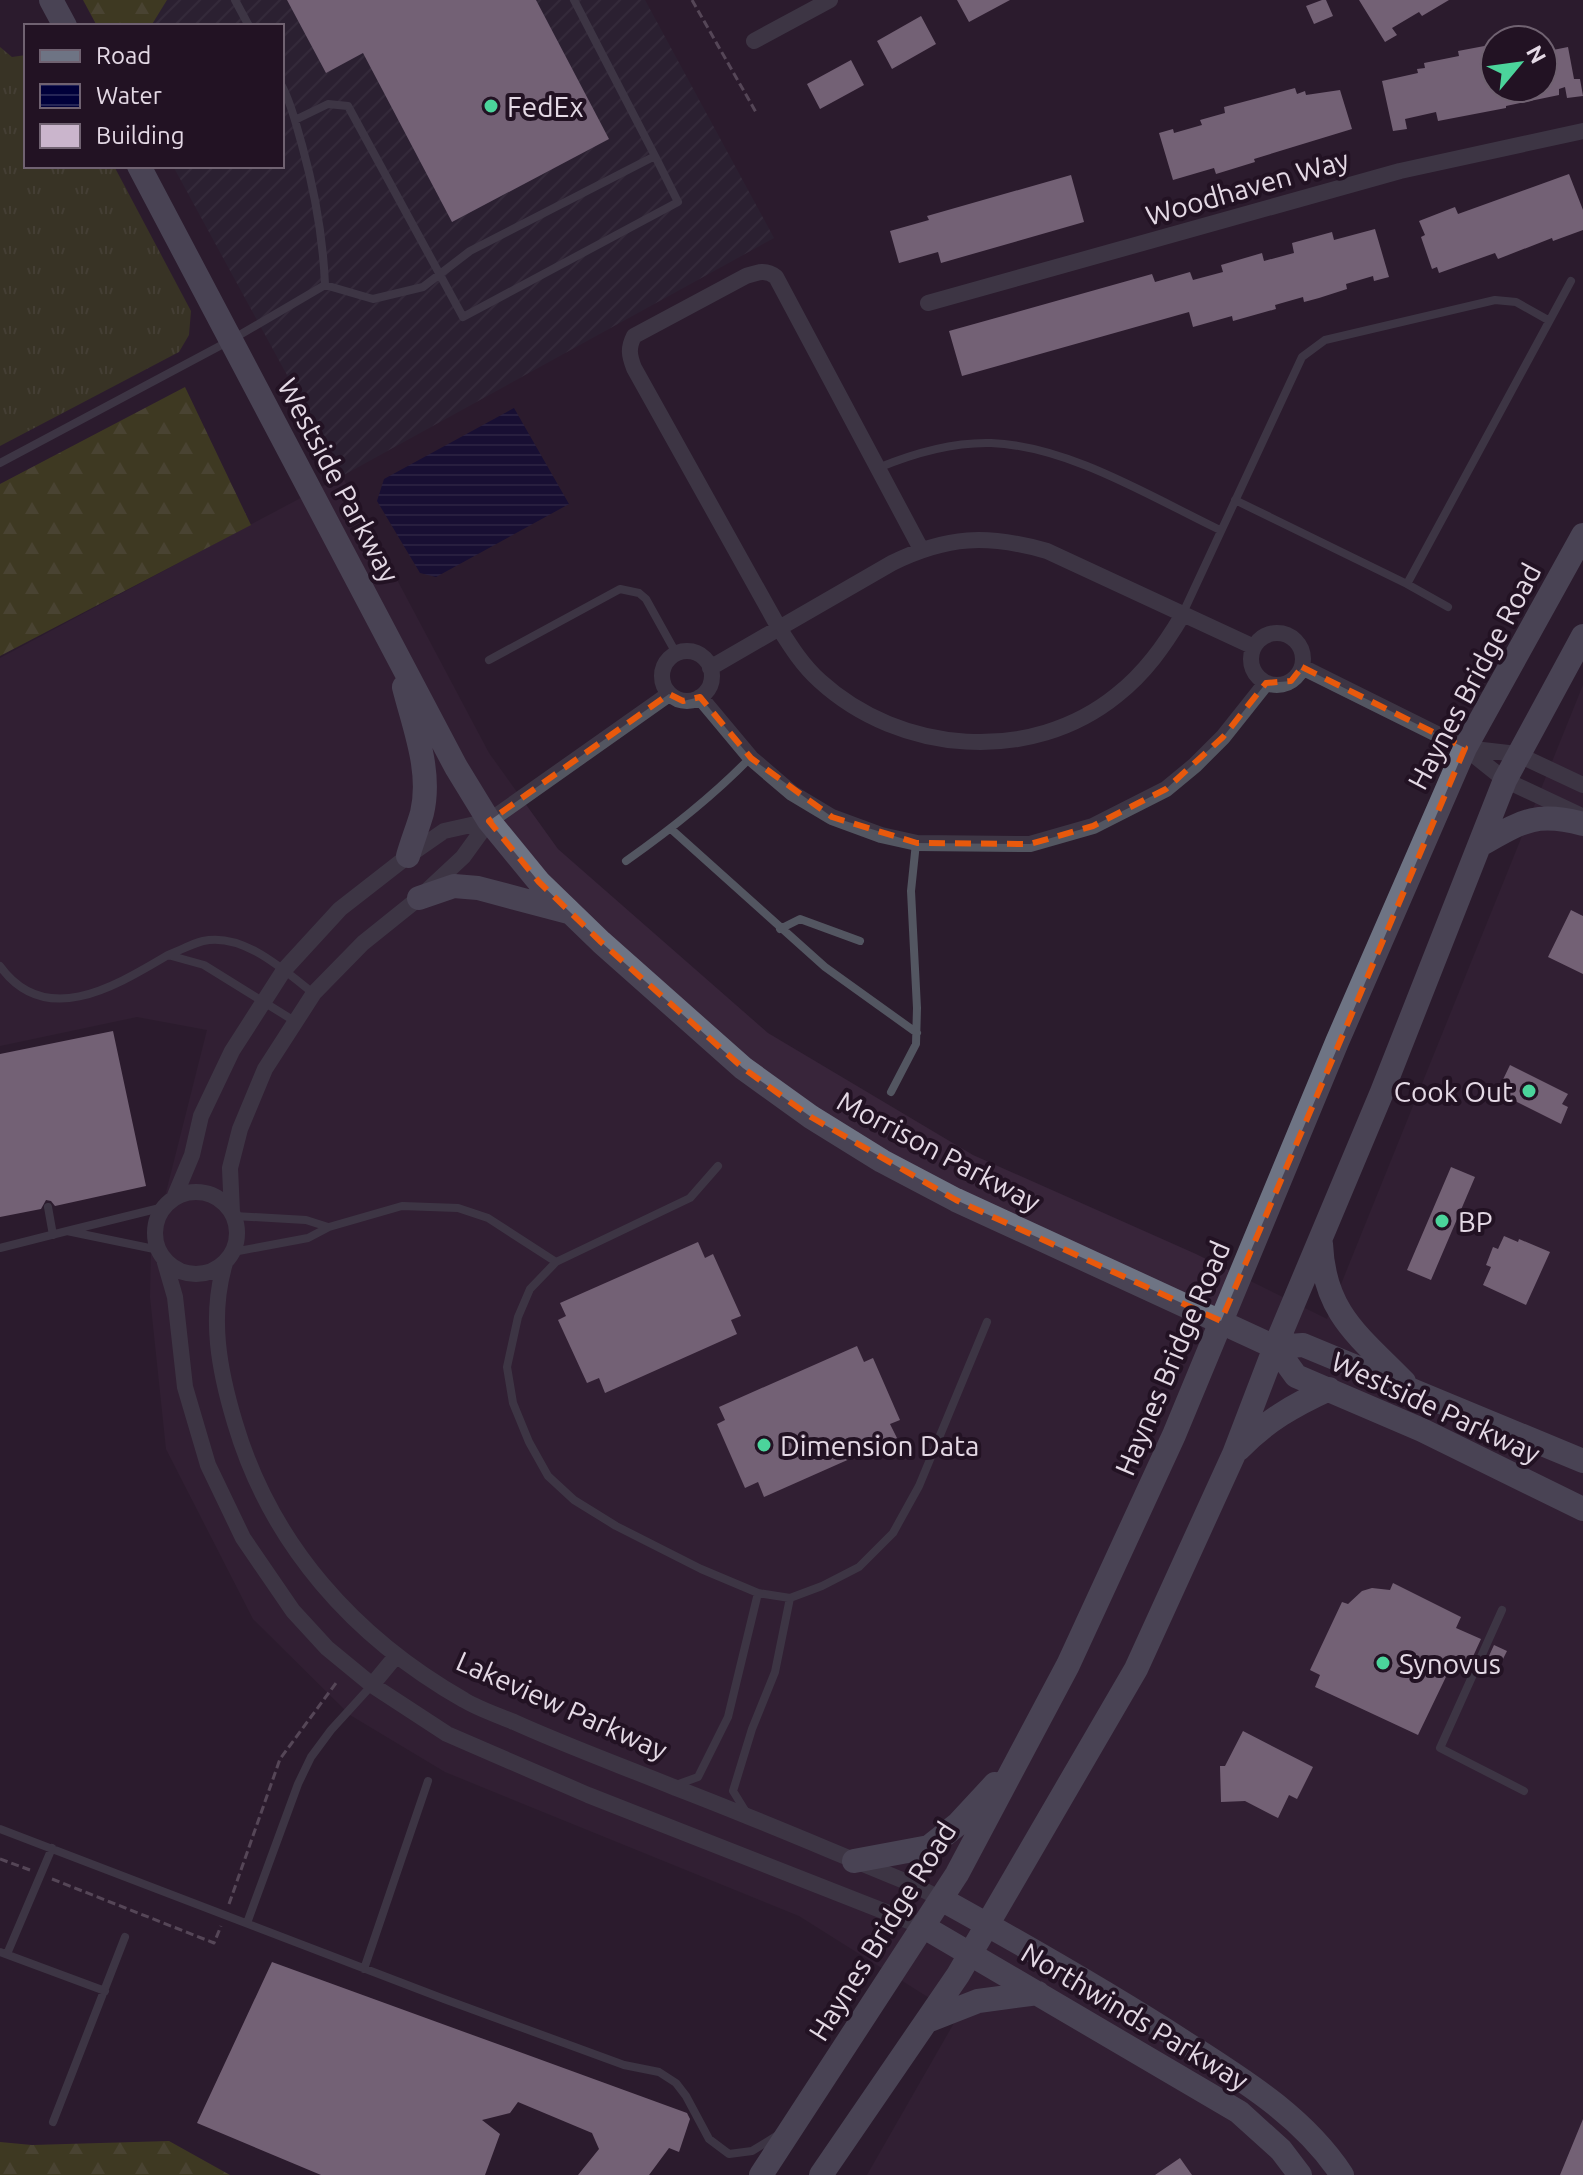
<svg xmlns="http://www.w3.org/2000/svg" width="1583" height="2175" viewBox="0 0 1583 2175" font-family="Ubuntu,sans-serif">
  <defs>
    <pattern id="industrial-furrows" width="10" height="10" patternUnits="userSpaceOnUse" patternTransform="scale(2)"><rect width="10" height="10" fill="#2b2737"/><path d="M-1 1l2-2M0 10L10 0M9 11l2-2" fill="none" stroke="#3f3c4a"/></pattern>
    <pattern id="grass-tufts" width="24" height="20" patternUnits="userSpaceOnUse" patternTransform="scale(2)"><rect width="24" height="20" fill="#48501b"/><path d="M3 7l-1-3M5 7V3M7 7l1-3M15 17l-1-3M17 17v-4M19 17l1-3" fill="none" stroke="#62693c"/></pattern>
    <pattern id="forest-firs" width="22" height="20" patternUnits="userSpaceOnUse" patternTransform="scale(2)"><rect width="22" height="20" fill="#565e16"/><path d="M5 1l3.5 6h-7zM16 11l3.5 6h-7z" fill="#6e7438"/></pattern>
    <pattern id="water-rules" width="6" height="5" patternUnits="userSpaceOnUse" patternTransform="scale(2)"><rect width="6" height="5" fill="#00003a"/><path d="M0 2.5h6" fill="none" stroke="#252556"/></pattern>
  </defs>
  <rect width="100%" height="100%" fill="#2b1c2d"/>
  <path fill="#38253a" d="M342,476L489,753L558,849L768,1033L973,1155L1196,1254L1327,1319L1583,685V2175H867L958,2016L799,1916L445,1772L350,1715L253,1619L166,1449L150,1297L151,1252L207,1030L137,1017L0,1046V658Z"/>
  <path fill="url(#industrial-furrows)" d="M167,0H645L774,238L342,476L173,166H282V26H151Z"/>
  <path fill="url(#grass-tufts)" d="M0,47L12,57L26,55V166H114L191,311L189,335L179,352L0,446Z"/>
  <path fill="url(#forest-firs)" d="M83,0H167L151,26H97Z
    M185,387L251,525L0,656V484Z
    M169,2141L230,2175H0V2142L32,2145Z"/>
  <path fill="url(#water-rules)" d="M514,408L569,504L436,577L420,573L377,501L384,479Z"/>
  <path fill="#cab5cc" d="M287,0H536L609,139L452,222L363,53L326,73Z
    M957,0H1010L969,22Z
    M1322,0H1326L1333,16L1314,24L1306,6Z
    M1359,0H1449L1422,16L1419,12L1392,28L1397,35L1385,42Z
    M921,16L936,44L892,69L877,41Z
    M1495,44V88H1543V52L1568,47L1574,79H1580L1583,96L1567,98L1565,87L1559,89V95L1506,106V108L1438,121L1436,112L1405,119L1407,129L1393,131L1382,81L1418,73L1417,69L1425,68L1424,63L1459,56L1458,51Z
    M851,60L864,85L820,109L807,84Z
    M1295,88L1297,94L1305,91L1306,95L1340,90L1352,129L1254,159L1255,162L1216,174L1214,168L1173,180L1159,133L1173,129L1174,133L1202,125L1200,120L1225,113L1224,107Z
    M1569,174L1583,210V230L1553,241L1552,238L1498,259L1495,253L1439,273L1437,267L1432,269L1421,237L1425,235L1419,221L1455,207L1458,214Z
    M1071,175L1084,222L941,263L938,252L899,263L890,231L929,220L927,216Z
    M1375,229L1389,277L1374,281L1373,276L1346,284L1347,289L1319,298L1304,302L1303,297L1275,305L1276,309L1233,321L1232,316L1193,327L1189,312L962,376L949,331L1152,274L1155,282L1190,272L1193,280L1223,272L1221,265L1262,253L1264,261L1294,253L1292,243L1332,232L1334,240Z
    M1571,910L1583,916V974L1548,957Z
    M113,1031L146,1186L55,1206L51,1201L46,1200L41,1209L0,1217V1054Z
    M1510,1065L1568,1094L1562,1104L1568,1107L1561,1124L1497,1092Z
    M1451,1167L1475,1177L1431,1280L1407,1270Z
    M1504,1236L1518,1242L1519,1239L1550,1252L1526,1305L1483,1285L1491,1267L1486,1265L1493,1247L1498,1249Z
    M698,1242L705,1258L713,1254L741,1316L731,1320L737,1334L605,1393L599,1378L587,1383L558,1320L566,1316L560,1303Z
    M857,1346L864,1362L873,1358L900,1420L890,1424L897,1438L764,1497L758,1482L745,1488L717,1424L725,1420L719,1407Z
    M1393,1583L1461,1617L1456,1628L1481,1639L1470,1663L1456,1656L1418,1735L1315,1687L1320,1675L1310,1670L1342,1602L1348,1604L1362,1591L1372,1588L1390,1590Z
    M1494,1645L1507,1651L1495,1675L1483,1669Z
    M1243,1731L1313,1767L1297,1799L1289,1795L1278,1818L1245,1801L1221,1802L1220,1766H1225Z
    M272,1962L687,2113L690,2119L679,2152L669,2148L649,2175H578L599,2149L592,2133L518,2102L510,2113L482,2120L500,2134L485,2175H321L197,2123Z
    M1583,2120V2175H1560L1583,2119Z
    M1180,2158L1192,2175H1155Z"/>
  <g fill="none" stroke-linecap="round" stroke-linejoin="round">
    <path stroke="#887b8a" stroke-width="3" stroke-dasharray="8 4" stroke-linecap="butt" d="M692,0L757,114
      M0,1859L30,1870
      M52,1879L214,1943L221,1926
      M229,1904L280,1759L336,1683"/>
    <path stroke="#535661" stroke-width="8" d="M235,0L249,26
      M574,0L655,156
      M282,86C292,105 296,125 302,145C315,192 323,236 325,285
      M0,463L231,340L325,285L373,299L423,287L470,251L655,156L678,202L463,317L348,106L328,104L295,120
      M878,468C914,453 952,442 991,443C1069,446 1151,497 1220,530
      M1235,500L1407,584L1448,607
      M1407,584L1571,281
      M1182,615L1302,357L1325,340L1495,300L1516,302L1548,320
      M489,660L620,589L639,593L646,599L676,653
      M671,829L825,967L917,1033
      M626,861C670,830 712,797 750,758
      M780,929L800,919L860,941
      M0,966C46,1030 117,985 168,955
      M296,1022L204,965L168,955C179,951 191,944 203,941C243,932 284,970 313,993
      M891,1092L916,1044L917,1008L911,891L916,843
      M48,1207L53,1235
      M234,1216L306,1220L328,1227
      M0,1248L67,1231
      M159,1250L67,1231L164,1207
      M233,1252L308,1238L329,1227L402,1206L458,1208L488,1218L556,1262L690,1198L718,1166
      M556,1262L530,1289L518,1317L507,1367L513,1403L529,1442L548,1476L574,1500L616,1526L701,1569L758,1593L790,1598L822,1586L859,1567L893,1533L919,1486L987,1322
      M1502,1610L1440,1748L1524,1791
      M676,1785L698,1777L728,1717L758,1593
      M746,1812L733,1791L752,1729L775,1672L790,1598
      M0,1829L444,1999L624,2065L659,2072L676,2083L686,2096L709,2139L729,2154L752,2151L778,2135
      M247,1923L298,1784L311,1757L331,1730L372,1685
      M0,1952L105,1991
      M7,1954L52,1848
      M364,1969L428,1781
      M53,2122L125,1937"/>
    <path stroke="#535661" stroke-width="16" d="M754,41L830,0
      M928,303L1400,171L1583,131
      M921,549L776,277C766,269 758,272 746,276L634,336C628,348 629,355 634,368L779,628C791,647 803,666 820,681C900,754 1031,765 1117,695C1145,673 1164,646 1182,616
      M1251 659a26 26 0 1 1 52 0a26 26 0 1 1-52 0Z
      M662 676a25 25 0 1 1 50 0a25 25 0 1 1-50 0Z
      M1302,667L1465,748L1505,780L1582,816
      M710,668L892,563C947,536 987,534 1047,551L1254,647
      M700,697L751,758L792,793L832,817L881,835L917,843L1030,844L1093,826L1166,789L1195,765L1223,737L1266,683
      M1465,748L1517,754L1583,785
      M155 1233a41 41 0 1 1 82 0a41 41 0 1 1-82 0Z
      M174,1198L192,1155L201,1116L232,1051L284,970L340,909L408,856L444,831L489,821
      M232,1213L230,1168L240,1129L265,1069L314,993L363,943L419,898L463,857L489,821L669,694
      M164,1259L175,1297L185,1387L208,1465L243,1538L293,1611L327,1648L372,1685L447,1734L588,1795L924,1927
      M225,1263C209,1317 219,1370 235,1423C271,1545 355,1638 464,1700C479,1709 497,1715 514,1722C567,1746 622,1766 676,1788C755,1818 833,1852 912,1884L941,1899
      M372,1685L396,1656"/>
    <path stroke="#6e7484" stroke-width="24" d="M51,0L65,26
      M139,166L456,767L489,821L539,882L601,942L743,1068L811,1117L882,1161L956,1200L1275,1347L1303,1345L1583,1461
      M404,687C414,727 432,771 422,813C418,827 412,842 408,856
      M1480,845C1521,822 1535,811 1583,824
      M419,898L454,886L478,888L568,912
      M1321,1244C1324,1313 1359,1336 1404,1382
      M1275,1347L1296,1376L1422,1430L1583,1509
      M1239,1449C1266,1421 1294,1405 1329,1389
      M854,1861L929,1847L958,1824L995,1784
      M941,1899C1024,1945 1105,1991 1184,2042C1243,2080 1303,2116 1342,2175
      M924,1927L1239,2112L1281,2150L1300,2175
      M927,2021L978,2001L1038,1993
      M761,2175L957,1874L1068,1665L1174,1435L1337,1042L1465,748L1583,535
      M821,2175L958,1975L1136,1669L1234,1454L1275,1347L1382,1092L1505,780L1583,636"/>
  </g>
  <path d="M0 0H1583V2175H0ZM1302,667L1465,748L1221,1321L956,1200L811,1117L743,1068L601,942L539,882L489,821L669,694L683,701L700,697L751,758L832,817L917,843L1030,844L1093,826L1166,789L1223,737L1266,683L1291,681Z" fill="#2b1c2d" fill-opacity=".55" fill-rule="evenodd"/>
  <path fill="none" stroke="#e8590c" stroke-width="6" stroke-dasharray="16 10" stroke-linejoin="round" d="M1302,667L1465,748L1221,1321L956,1200L811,1117L743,1068L601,942L539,882L489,821L669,694L683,701L700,697L751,758L832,817L917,843L1030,844L1093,826L1166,789L1223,737L1266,683L1291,681Z"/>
  <g fill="#4bd49b" stroke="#221223" stroke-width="3">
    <circle cx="491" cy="106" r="8"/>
    <circle cx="1529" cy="1091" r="8"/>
    <circle cx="1442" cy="1221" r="8"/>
    <circle cx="764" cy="1445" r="8"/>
    <circle cx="1383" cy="1663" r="8"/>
  </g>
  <g text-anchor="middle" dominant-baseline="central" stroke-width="8" stroke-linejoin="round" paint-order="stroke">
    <g font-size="28" fill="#e4d9e5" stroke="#221223" text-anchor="start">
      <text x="507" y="106">FedEx</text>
      <text x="1513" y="1091" text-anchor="end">Cook Out</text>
      <text x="1458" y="1221">BP</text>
      <text x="780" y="1445">Dimension Data</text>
      <text x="1399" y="1663">Synovus</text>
    </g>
    <g font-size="28" fill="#e4d9e5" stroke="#221223">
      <text transform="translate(1247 187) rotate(-16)">Woodhaven Way</text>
      <text transform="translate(339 480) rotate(62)">Westside Parkway</text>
      <text transform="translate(1474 676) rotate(-62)">Haynes Bridge Road</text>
      <text transform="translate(939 1151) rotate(28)">Morrison Parkway</text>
      <text transform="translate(1172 1358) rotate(-67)">Haynes Bridge Road</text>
      <text transform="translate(1436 1407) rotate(25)">Westside Parkway</text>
      <text transform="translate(562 1705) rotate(24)">Lakeview Parkway</text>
      <text transform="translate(882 1931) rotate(-58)">Haynes Bridge Road</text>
      <text transform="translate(1135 2016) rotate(31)">Northwinds Parkway</text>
    </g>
  </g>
  <rect x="24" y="24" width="260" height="144" fill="#221223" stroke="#706271" stroke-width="2"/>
  <rect x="40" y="50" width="40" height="12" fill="#6e7484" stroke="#706271" stroke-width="2"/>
  <text x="96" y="64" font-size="24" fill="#e4d9e5">Road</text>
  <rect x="40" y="84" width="40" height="24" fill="url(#water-rules)" stroke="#706271" stroke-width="2"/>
  <text x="96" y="104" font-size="24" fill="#e4d9e5">Water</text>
  <rect x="40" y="124" width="40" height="24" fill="#cab5cc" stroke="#706271" stroke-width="2"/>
  <text x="96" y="144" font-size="24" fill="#e4d9e5">Building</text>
  <g transform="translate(1519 64) rotate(61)"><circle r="38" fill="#221223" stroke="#706271" stroke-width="2"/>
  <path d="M0-6L14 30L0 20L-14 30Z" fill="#4bd49b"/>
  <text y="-12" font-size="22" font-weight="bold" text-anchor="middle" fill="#e4d9e5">N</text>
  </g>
</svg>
